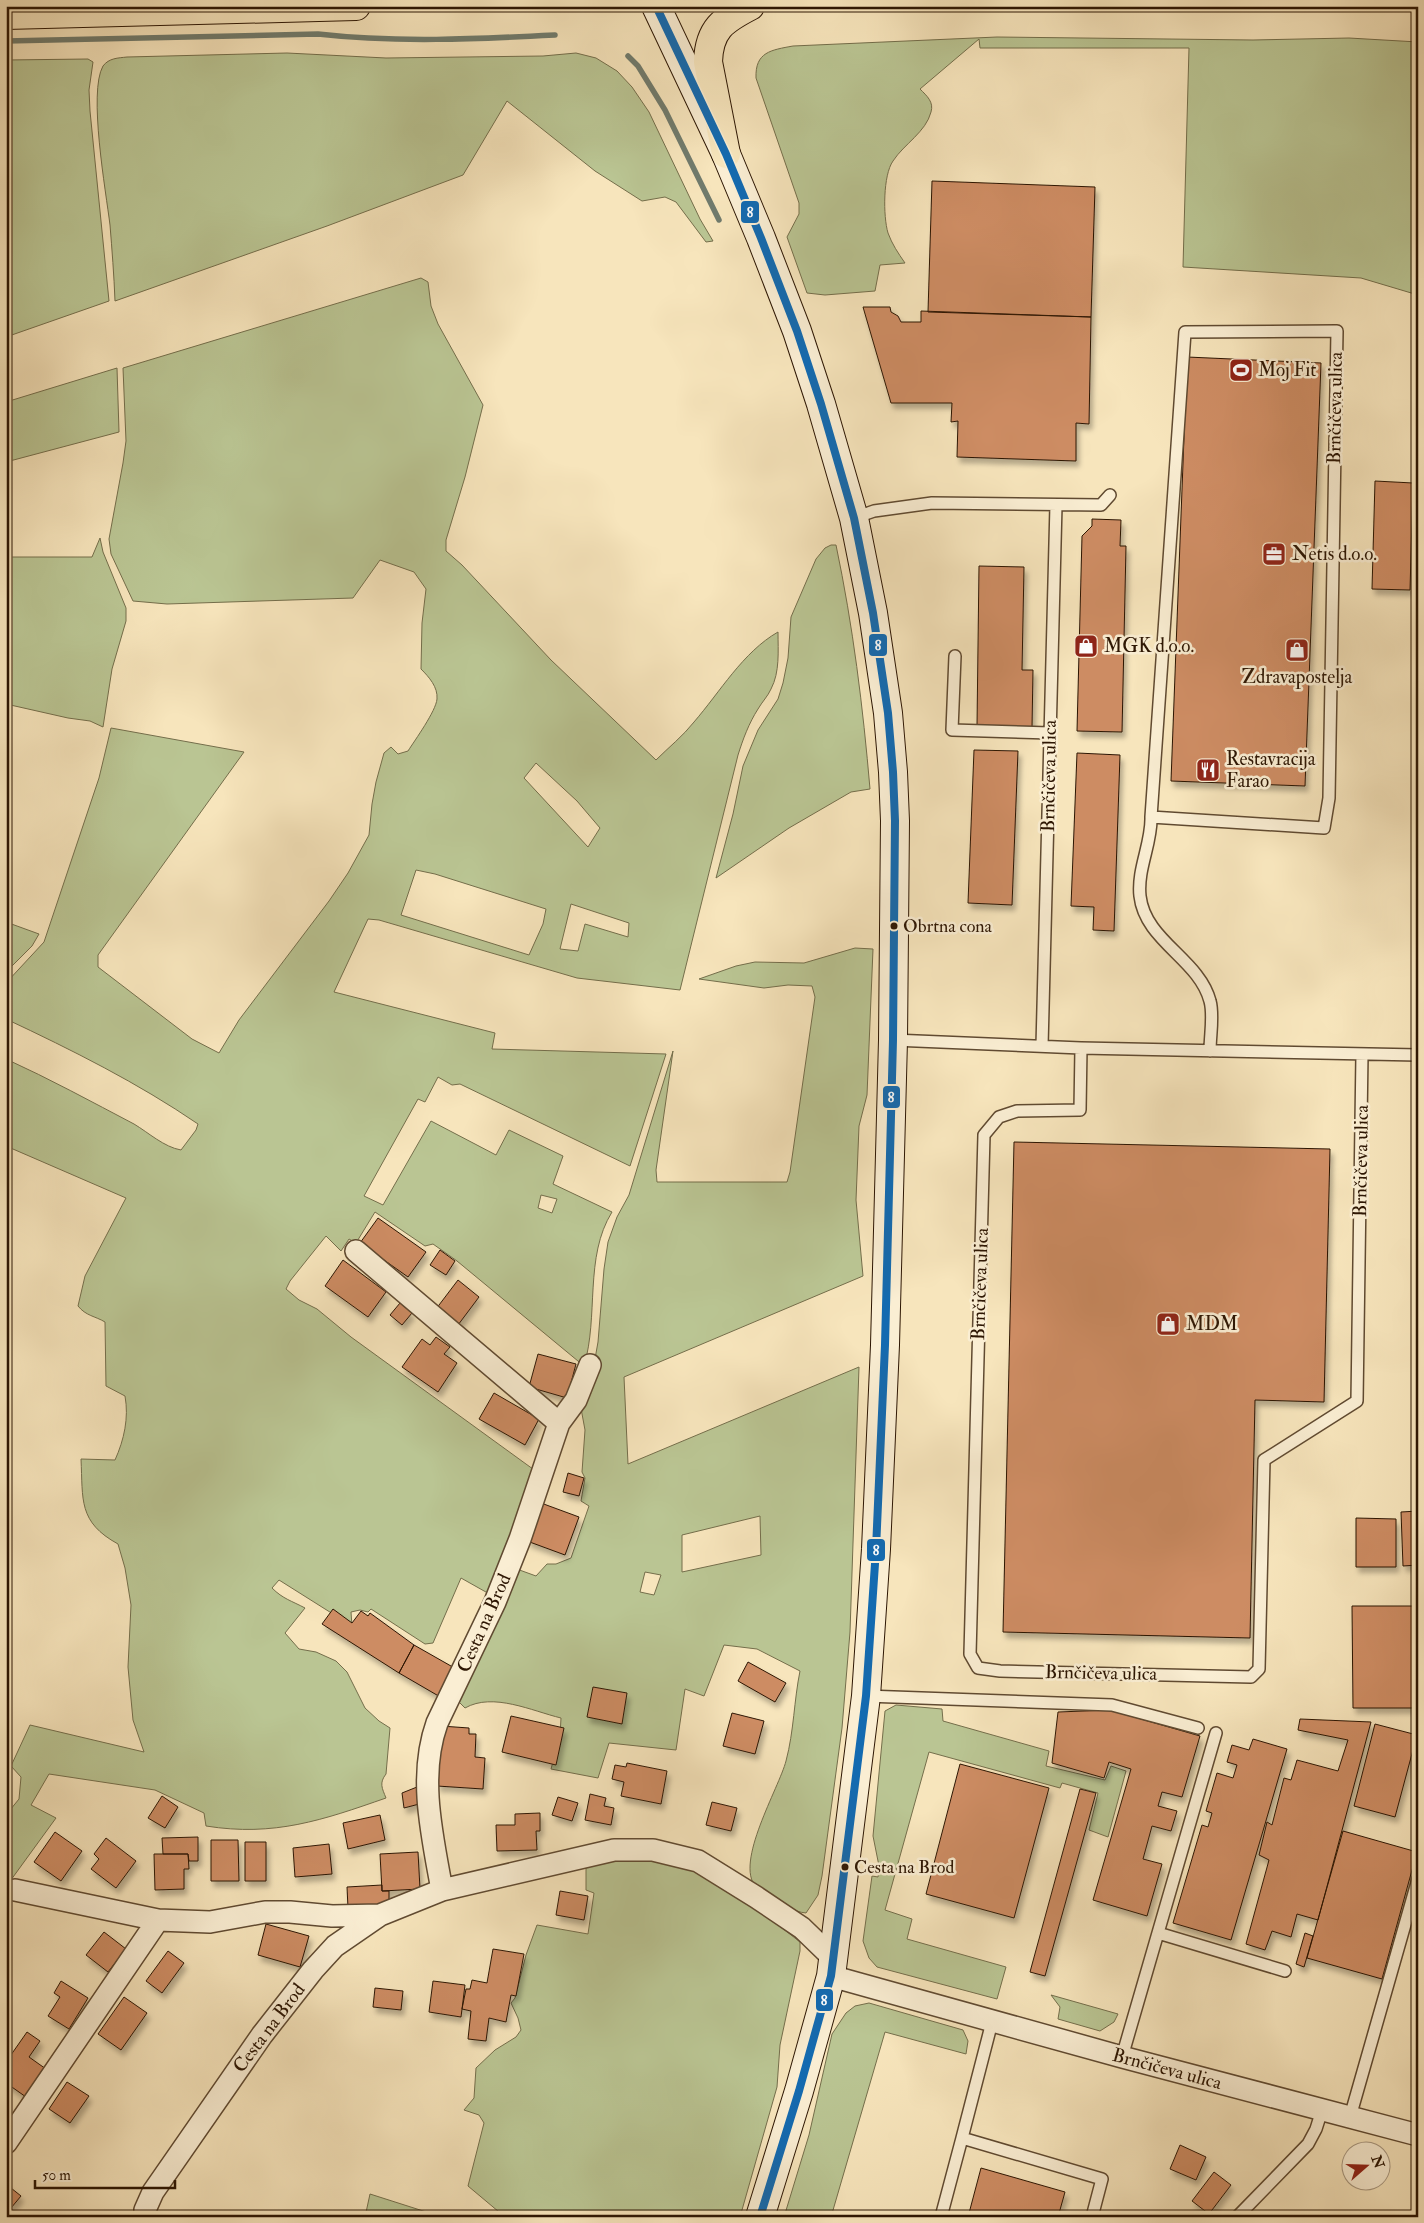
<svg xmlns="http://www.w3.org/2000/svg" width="1424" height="2223" viewBox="0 0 1424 2223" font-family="'IM FELL Double Pica',serif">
  <defs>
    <filter id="shadow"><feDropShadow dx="3" dy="5.5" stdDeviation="2.5" flood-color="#0004"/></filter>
  </defs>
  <rect width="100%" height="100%" fill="#f7e5bc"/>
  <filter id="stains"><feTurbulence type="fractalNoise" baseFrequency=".004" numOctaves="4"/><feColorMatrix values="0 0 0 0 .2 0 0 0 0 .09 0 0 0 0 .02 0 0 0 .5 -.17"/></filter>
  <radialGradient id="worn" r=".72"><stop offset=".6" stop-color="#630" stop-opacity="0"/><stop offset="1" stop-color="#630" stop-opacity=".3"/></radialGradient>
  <path fill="#bac593" stroke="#746e4b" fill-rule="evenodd" d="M997,37L1253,40L1349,38L1418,42V295L1361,278L1183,267L1189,48H980L979,39L920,89C927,96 934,102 931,112C926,132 904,144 893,161C883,175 883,216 888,233C892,244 898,253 905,263L880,265L875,291L825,295L807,293L787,237L799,214V203L756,78C755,52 771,50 793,46Z
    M287,53L386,58L543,56L576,53L596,58L617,71L632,87L649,112L700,219L713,241L706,242L676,202L665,197L642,201L595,171L507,101L463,175L327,226L115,301C114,275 112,250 110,225C106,192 88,92 103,66C109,58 118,58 127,57Z
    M88,59L93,62L89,90L90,111L109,301L6,337V60Z
    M421,278L428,282L431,306L438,324L483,405L465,477L446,540V551L462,565L551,660L656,760C669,747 683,736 694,722C720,692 743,652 778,632C778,651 780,672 771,689C768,696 762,702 758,709C749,723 743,739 738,755L680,990L577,978L379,920L368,919L334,992L495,1033L492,1049L666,1054L630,1166L460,1084L452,1085L438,1077L425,1102L418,1099L364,1196L383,1205L431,1121L496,1155L509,1130L563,1156L553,1184L612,1212C584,1257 599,1316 584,1366L457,1261L433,1244L425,1246L375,1212L356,1243L349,1239L341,1251L326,1236L290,1281L286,1289L299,1300L317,1309L351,1337L537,1472L493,1596L461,1578L433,1643L425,1644L371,1609L368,1612L360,1610L351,1612L352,1626L279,1580L272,1588C283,1599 292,1601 305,1608L285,1633L299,1649L316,1652L336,1661L347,1672L365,1708L379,1721L390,1728L386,1774C379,1783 382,1788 386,1798C323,1820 274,1837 206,1826L204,1813L155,1790L49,1774L31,1805L56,1818L8,1884L6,1883V1815L19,1799L21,1777L11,1766L30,1725L144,1752L133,1720L128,1667L131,1605L125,1568L118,1544C78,1522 83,1500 81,1459L115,1460C124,1440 129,1418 125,1396L106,1386L105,1322C95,1316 86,1316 78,1306L85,1276L126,1198L6,1146V1059C50,1079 92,1102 134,1124C149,1133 164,1147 181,1150L196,1130L198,1124C138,1083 72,1050 6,1019V983L44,942L99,778L111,728L244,752L98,955V967L192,1039L219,1053L239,1020L329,901L348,873L369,835L372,804L376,782L384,753L391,747L398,754L408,751C415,740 436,711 437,699C438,687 429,677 421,669L422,623L426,589L414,572L380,560L353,598L167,604L133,601L111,554L109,539L123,463L126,441L123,368ZM536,763L577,801L600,828L588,847L524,778ZM416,870L435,874L546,909L543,924L529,955L401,915ZM571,904L629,923L628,937L585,924L578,951L560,949ZM541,1195L557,1199L552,1213L538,1208Z
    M117,368L119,432L6,462V402Z
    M100,538L103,552L126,608V621L112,669L103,727L90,721L68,718L6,704V557H92Z
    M831,545H836C853,626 863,707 870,789L851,792L789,828L716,878L733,814L743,766L758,730L778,699L783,683L788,658L791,617L816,559L825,548Z
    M6,922L39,934L32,946L6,972Z
    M855,948L873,949L867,1095L859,1126L856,1200L863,1276L624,1377L628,1464L859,1367L850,1632L842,1728L822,1876L818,1895L806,1913C793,1912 783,1903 772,1897C767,1894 760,1891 756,1887C734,1863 779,1788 786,1761C794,1731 794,1700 800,1671L757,1649L724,1645L704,1696L685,1689L676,1750L609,1743L598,1778L551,1769L560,1736L561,1718C532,1711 493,1692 465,1708L455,1698L514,1568L536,1576L547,1564H556L571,1558L589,1506L581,1501L585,1478L582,1472L585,1430L580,1403L593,1370L598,1342L604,1269L608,1242L617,1217L629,1195L673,1051L656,1170L657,1182H787L790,1172L815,997L812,986L788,985L764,988L699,979L736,966L755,962L804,963ZM760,1516L761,1555L682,1572V1535ZM645,1572L661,1575L654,1595L640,1592Z
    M896,1705L942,1709L943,1721L1049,1751L1046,1766L1105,1780L1111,1766L1126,1771L1108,1837L1089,1830L1098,1793L1062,1783L1060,1788L929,1752L885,1910L912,1919L907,1939L1006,1967L997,1999L877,1967L869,1958L863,1941L872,1876L878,1877L879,1866L873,1836L885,1711Z
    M647,1856L702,1873L758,1909L800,1942V1951L780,2045L777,2087L740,2217H505L468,2186L484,2123L479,2115L464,2110L474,2098L476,2068L495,2050L516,2037L521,2030L518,2018L511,2003L515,1998L526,1955L537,1925L588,1934L594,1893L586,1890V1863Z
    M1051,1995L1118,2014L1114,2022L1100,2031L1058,2019L1060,2007Z
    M869,2003L963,2030L968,2041L966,2054L885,2032L831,2217H784L809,2135L832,2034L846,2013L855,2006Z
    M370,2194L442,2217H365Z"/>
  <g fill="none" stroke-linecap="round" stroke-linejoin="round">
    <path stroke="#707b6d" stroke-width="5.5" d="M6,41L318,34C397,43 476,39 555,35
      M628,56L638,66L665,110L719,220"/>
  </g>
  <path fill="#cd8c64" stroke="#2d1603" filter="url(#shadow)" d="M932,181L1095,187L1091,317L928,312Z
    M863,307H890L891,312L898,316L901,322H921V311L1091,317L1089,424L1076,423V461L957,457L958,421L951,422L952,403H891Z
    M1187,357L1321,363L1305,786L1171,781Z
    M1375,481L1413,483L1410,590L1372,589Z
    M1092,519L1121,520L1120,546H1126L1122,732L1077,731L1082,536L1092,526Z
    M979,566L1024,567L1022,670H1033L1032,727L977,726Z
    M974,750L1018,751L1012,905L968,903Z
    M1077,753L1120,755L1114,931L1093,930L1094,907L1071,906Z
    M1014,1142L1330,1149L1324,1402L1255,1400L1250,1638L1003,1632Z
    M378,1218L426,1252L408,1277L360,1243Z
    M440,1250L455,1261L446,1275L430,1265Z
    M343,1260L386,1292L368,1317L325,1286Z
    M458,1280L479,1297L458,1325L436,1309Z
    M400,1303L412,1313L402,1325L390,1315Z
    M436,1337L450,1347L444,1354L457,1363L438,1392L402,1367L422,1339L430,1345Z
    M538,1354L576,1364L567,1398L529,1387Z
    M494,1393L539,1419L525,1445L479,1419Z
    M568,1473L584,1478L579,1496L563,1492Z
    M541,1503L579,1517L565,1555L527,1541Z
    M1418,1511V1565L1403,1566L1401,1512Z
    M1356,1518L1396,1519V1567H1356Z
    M1352,1606H1418V1708H1353Z
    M333,1609L352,1623L361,1611L368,1616L370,1613L414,1645L399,1673L322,1624Z
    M414,1645L458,1670L442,1698L399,1673Z
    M748,1662L786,1683L775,1702L738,1681Z
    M593,1687L627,1693L622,1724L587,1717Z
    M1110,1710L1200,1736L1182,1797L1162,1792L1158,1806L1177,1811L1171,1831L1152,1826L1143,1859L1162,1864L1147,1916L1093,1900L1131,1769L1109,1762L1104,1778L1052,1763L1058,1712Z
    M732,1713L764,1721L755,1754L723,1746Z
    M511,1716L564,1728L556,1765L502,1752Z
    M1300,1719L1371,1722L1318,1920L1297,1914L1291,1937L1272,1931L1265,1950L1246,1944L1269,1860L1259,1855L1267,1822L1272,1825L1284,1778L1291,1780L1297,1760L1338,1771L1348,1740L1298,1730Z
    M1375,1724L1417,1735L1395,1817L1354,1806Z
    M441,1726L469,1728V1734H476L475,1757L485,1758L483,1789L437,1786Z
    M1253,1739L1287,1749L1231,1940L1173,1923L1202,1825L1208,1827L1212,1813L1206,1811L1217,1773L1233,1778L1237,1765L1227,1762L1232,1745L1249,1750Z
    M627,1763L667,1771L661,1804L621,1796L624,1782L612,1779L615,1765L626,1767Z
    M960,1764L1049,1788L1014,1918L926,1894Z
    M422,1785L423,1803L404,1808L402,1793Z
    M1080,1789L1096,1793L1045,1976L1030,1972Z
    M590,1794L606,1798L604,1806L614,1808L611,1825L585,1820Z
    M162,1796L178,1807L165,1828L148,1818Z
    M558,1797L578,1803L572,1821L552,1815Z
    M712,1802L737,1808L731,1831L706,1825Z
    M540,1813V1831H536L537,1850L497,1851L496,1825H515V1814Z
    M380,1815L385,1840L348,1849L343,1823Z
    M1343,1831L1417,1852L1382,1979L1307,1958Z
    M55,1832L82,1851L61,1881L34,1862Z
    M198,1837V1861H189L188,1854H163L162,1838Z
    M106,1838L136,1861L116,1888L91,1869L99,1859L94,1854Z
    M211,1840H238L239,1881H211Z
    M245,1842H266V1881H245Z
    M329,1844L332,1874L295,1877L293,1848Z
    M418,1852L420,1889L382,1891L380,1854Z
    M154,1854H188L189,1869H184V1889L155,1890Z
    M382,1885V1891H389V1906L348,1908L347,1887Z
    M560,1891L588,1896L584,1920L556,1915Z
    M266,1924L309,1936L300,1967L258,1955Z
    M104,1932L126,1949L108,1972L86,1955Z
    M1305,1933L1313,1936L1304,1967L1296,1964Z
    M493,1949L524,1954L516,1996L511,1995L506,2022L489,2018L486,2041L468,2039L471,2011L462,2009L466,1989H470L472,1980L487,1983Z
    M168,1951L184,1963L162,1993L146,1981Z
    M61,1981L88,1998L69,2029L48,2016L60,1997L54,1993Z
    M433,1981L465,1985L461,2017L429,2012Z
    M375,1988L403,1991L401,2010L373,2007Z
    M124,1997L147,2013L121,2050L98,2034Z
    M27,2032L40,2041L29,2057L46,2069L26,2097L9,2085L6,2089V2062Z
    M67,2082L89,2096L70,2123L49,2109Z
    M1180,2145L1206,2157L1196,2180L1170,2169Z
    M981,2168L1065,2192L1058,2217H968Z
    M1214,2172L1231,2185L1209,2214L1192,2201Z
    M6,2184L21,2196L6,2214Z"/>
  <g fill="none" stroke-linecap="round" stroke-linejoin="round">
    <g stroke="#604a31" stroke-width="14">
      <path id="lane" d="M854,518L874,511L932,503L1101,505L1110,495
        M955,656L952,730L1050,733
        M1151,817L1185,332L1337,331L1329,798L1324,828L1151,817C1152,843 1137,869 1140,896C1145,941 1199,959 1210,1001C1214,1015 1210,1035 1210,1051
        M893,1040L1081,1048L1418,1055
        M1042,1046L1056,505
        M1081,1048L1080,1110L1017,1111L999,1117L984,1135L970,1654L978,1668L1000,1671L1251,1677L1259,1669L1264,1460L1357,1401L1362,1054
        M866,1696L1112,1705L1198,1728
        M1158,1933L1285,1971
        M992,2022L962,2138L1102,2179L1092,2217
        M1122,2057L1216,1733
        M1350,2117L1418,1879
        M941,2217L962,2138
        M1237,2217L1308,2144L1316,2129L1322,2110"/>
    </g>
    <g stroke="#604a31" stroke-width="24">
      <path id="street" d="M356,1251L559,1423
        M15,1890L158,1920L210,1922L265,1912H290L332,1916L380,1915
        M442,1890C432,1835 418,1776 437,1723L495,1602L520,1539L559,1423L576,1400L590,1365
        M831,1976L1122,2057L1418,2135
        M6,2143L158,1920
        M145,2217V2210L153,2192L262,2035L313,1970L335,1946L380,1915L442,1890L614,1850H653L698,1861L756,1897L802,1928L833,1958"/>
    </g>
    <g stroke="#2d1603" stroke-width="30">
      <path id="secondary" d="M656,6L726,154L761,238L797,331L821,404L854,518L873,613L888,713L893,772L895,821L893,1040L885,1345L876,1549L866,1696L831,1976L799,2091L760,2217"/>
    </g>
    <g stroke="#2d1603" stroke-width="30">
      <path id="primary" d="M6,15L356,6
        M726,154L708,62C709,29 723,20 750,6"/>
    </g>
    <use href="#lane" stroke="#faeed3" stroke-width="11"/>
    <use href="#street" stroke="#faeed3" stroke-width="21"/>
    <use href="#secondary" stroke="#faeed3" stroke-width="28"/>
    <use href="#primary" stroke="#f7e5bc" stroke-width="28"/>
    <g stroke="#faeed3" stroke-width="11">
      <path id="bus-1" d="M656,6L726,154L761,238L797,331L821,404L854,518L873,613L888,713L893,772L895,821L893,1040L885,1345L876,1549L866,1696L831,1976L799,2091L760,2217"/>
    </g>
    <use href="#bus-1" stroke="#136ab0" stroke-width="8"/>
  </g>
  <defs>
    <g id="stadium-square" transform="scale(1.25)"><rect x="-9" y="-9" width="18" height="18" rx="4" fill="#8f2418" stroke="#faeed3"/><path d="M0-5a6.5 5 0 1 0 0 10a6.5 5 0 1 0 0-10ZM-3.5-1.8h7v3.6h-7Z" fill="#fff"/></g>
    <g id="office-square" transform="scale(1.25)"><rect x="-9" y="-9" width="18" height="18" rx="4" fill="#8f2418" stroke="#faeed3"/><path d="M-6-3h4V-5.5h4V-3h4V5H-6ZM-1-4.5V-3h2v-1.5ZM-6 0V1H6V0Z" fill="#fff"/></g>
    <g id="shop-square" transform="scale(1.25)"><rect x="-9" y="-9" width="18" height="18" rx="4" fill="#8f2418" stroke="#faeed3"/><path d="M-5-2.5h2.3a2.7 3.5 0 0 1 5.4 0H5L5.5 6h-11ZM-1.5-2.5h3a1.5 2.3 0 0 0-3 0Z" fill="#fff"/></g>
    <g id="restaurant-square" transform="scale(1.25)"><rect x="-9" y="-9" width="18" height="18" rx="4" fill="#8f2418" stroke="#faeed3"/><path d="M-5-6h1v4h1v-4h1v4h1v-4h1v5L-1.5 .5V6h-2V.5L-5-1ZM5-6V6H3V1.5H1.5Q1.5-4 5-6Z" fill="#fff"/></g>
  </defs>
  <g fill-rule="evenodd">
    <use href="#stadium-square" x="1241" y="370"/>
    <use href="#office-square" x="1274" y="554"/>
    <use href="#shop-square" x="1086" y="646"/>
    <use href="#shop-square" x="1297" y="650"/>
    <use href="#restaurant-square" x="1208" y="770"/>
    <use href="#shop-square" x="1168" y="1324"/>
  </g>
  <g fill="#2d1603" stroke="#faeed3" stroke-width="2">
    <circle cx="894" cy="926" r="4.5"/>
    <circle cx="845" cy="1867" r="4.5"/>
  </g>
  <g text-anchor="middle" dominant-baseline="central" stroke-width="5" stroke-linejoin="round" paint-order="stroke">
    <g font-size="18" fill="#2d1603" stroke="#faeed3" text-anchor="start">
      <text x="903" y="926">Obrtna cona</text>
      <text x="854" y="1867">Cesta na Brod</text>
    </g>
    <g font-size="19" fill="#2d1603" stroke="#faeed3" text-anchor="start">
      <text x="1258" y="370">Moj Fit</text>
      <text x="1292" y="554">Netis d.o.o.</text>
      <text x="1104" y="646">MGK d.o.o.</text>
      <text x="1297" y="677" text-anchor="middle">Zdravapostelja</text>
      <text x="1226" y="759">Restavracija<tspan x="1226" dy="22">Farao</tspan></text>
      <text x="1186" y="1324">MDM</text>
    </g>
    <g font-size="19" fill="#2d1603" stroke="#faeed3">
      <text transform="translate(1335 408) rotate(-89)">Brnčičeva ulica</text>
      <text transform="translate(1049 776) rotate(-89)">Brnčičeva ulica</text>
      <text transform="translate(1361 1161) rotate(-89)">Brnčičeva ulica</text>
      <text transform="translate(980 1284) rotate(-88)">Brnčičeva ulica</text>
      <text transform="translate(484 1623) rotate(-66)">Cesta na Brod</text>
      <text transform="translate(1101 1673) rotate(1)">Brnčičeva ulica</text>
      <text transform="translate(269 2028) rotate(-53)">Cesta na Brod</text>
      <text transform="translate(1167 2069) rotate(15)">Brnčičeva ulica</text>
    </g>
  </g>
  <g stroke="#faeed3" stroke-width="2">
    <rect x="740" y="200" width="20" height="24" rx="5" fill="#136ab0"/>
    <rect x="868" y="633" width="20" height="24" rx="5" fill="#136ab0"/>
    <rect x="882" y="1085" width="19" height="24" rx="5" fill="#136ab0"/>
    <rect x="866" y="1538" width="20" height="24" rx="5" fill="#136ab0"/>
    <rect x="815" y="1988" width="19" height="24" rx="5" fill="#136ab0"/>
  </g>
  <g font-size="14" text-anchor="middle" font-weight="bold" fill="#fff">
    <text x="750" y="217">8</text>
    <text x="878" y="650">8</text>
    <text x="891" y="1102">8</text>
    <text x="876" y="1555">8</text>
    <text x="824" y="2005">8</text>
  </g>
  <rect width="1424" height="2223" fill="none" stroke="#f7e5bc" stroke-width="25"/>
  <rect x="8" y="8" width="1409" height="2208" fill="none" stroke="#2d1603" stroke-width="2.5"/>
  <rect x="12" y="12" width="1399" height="2198" fill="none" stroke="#2d1603"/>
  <g transform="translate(1366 2166) rotate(70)"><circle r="24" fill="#faeed3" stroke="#a89880"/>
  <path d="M0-4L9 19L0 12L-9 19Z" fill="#8f2418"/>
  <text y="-8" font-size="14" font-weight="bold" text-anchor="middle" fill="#2d1603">N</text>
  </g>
  <path d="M35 2180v8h140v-8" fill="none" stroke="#2d1603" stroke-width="2.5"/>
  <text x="42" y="2180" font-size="15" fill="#2d1603" stroke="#faeed3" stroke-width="4" paint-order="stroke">50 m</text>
  <rect width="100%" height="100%" filter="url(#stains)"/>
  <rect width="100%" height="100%" fill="url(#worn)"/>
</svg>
